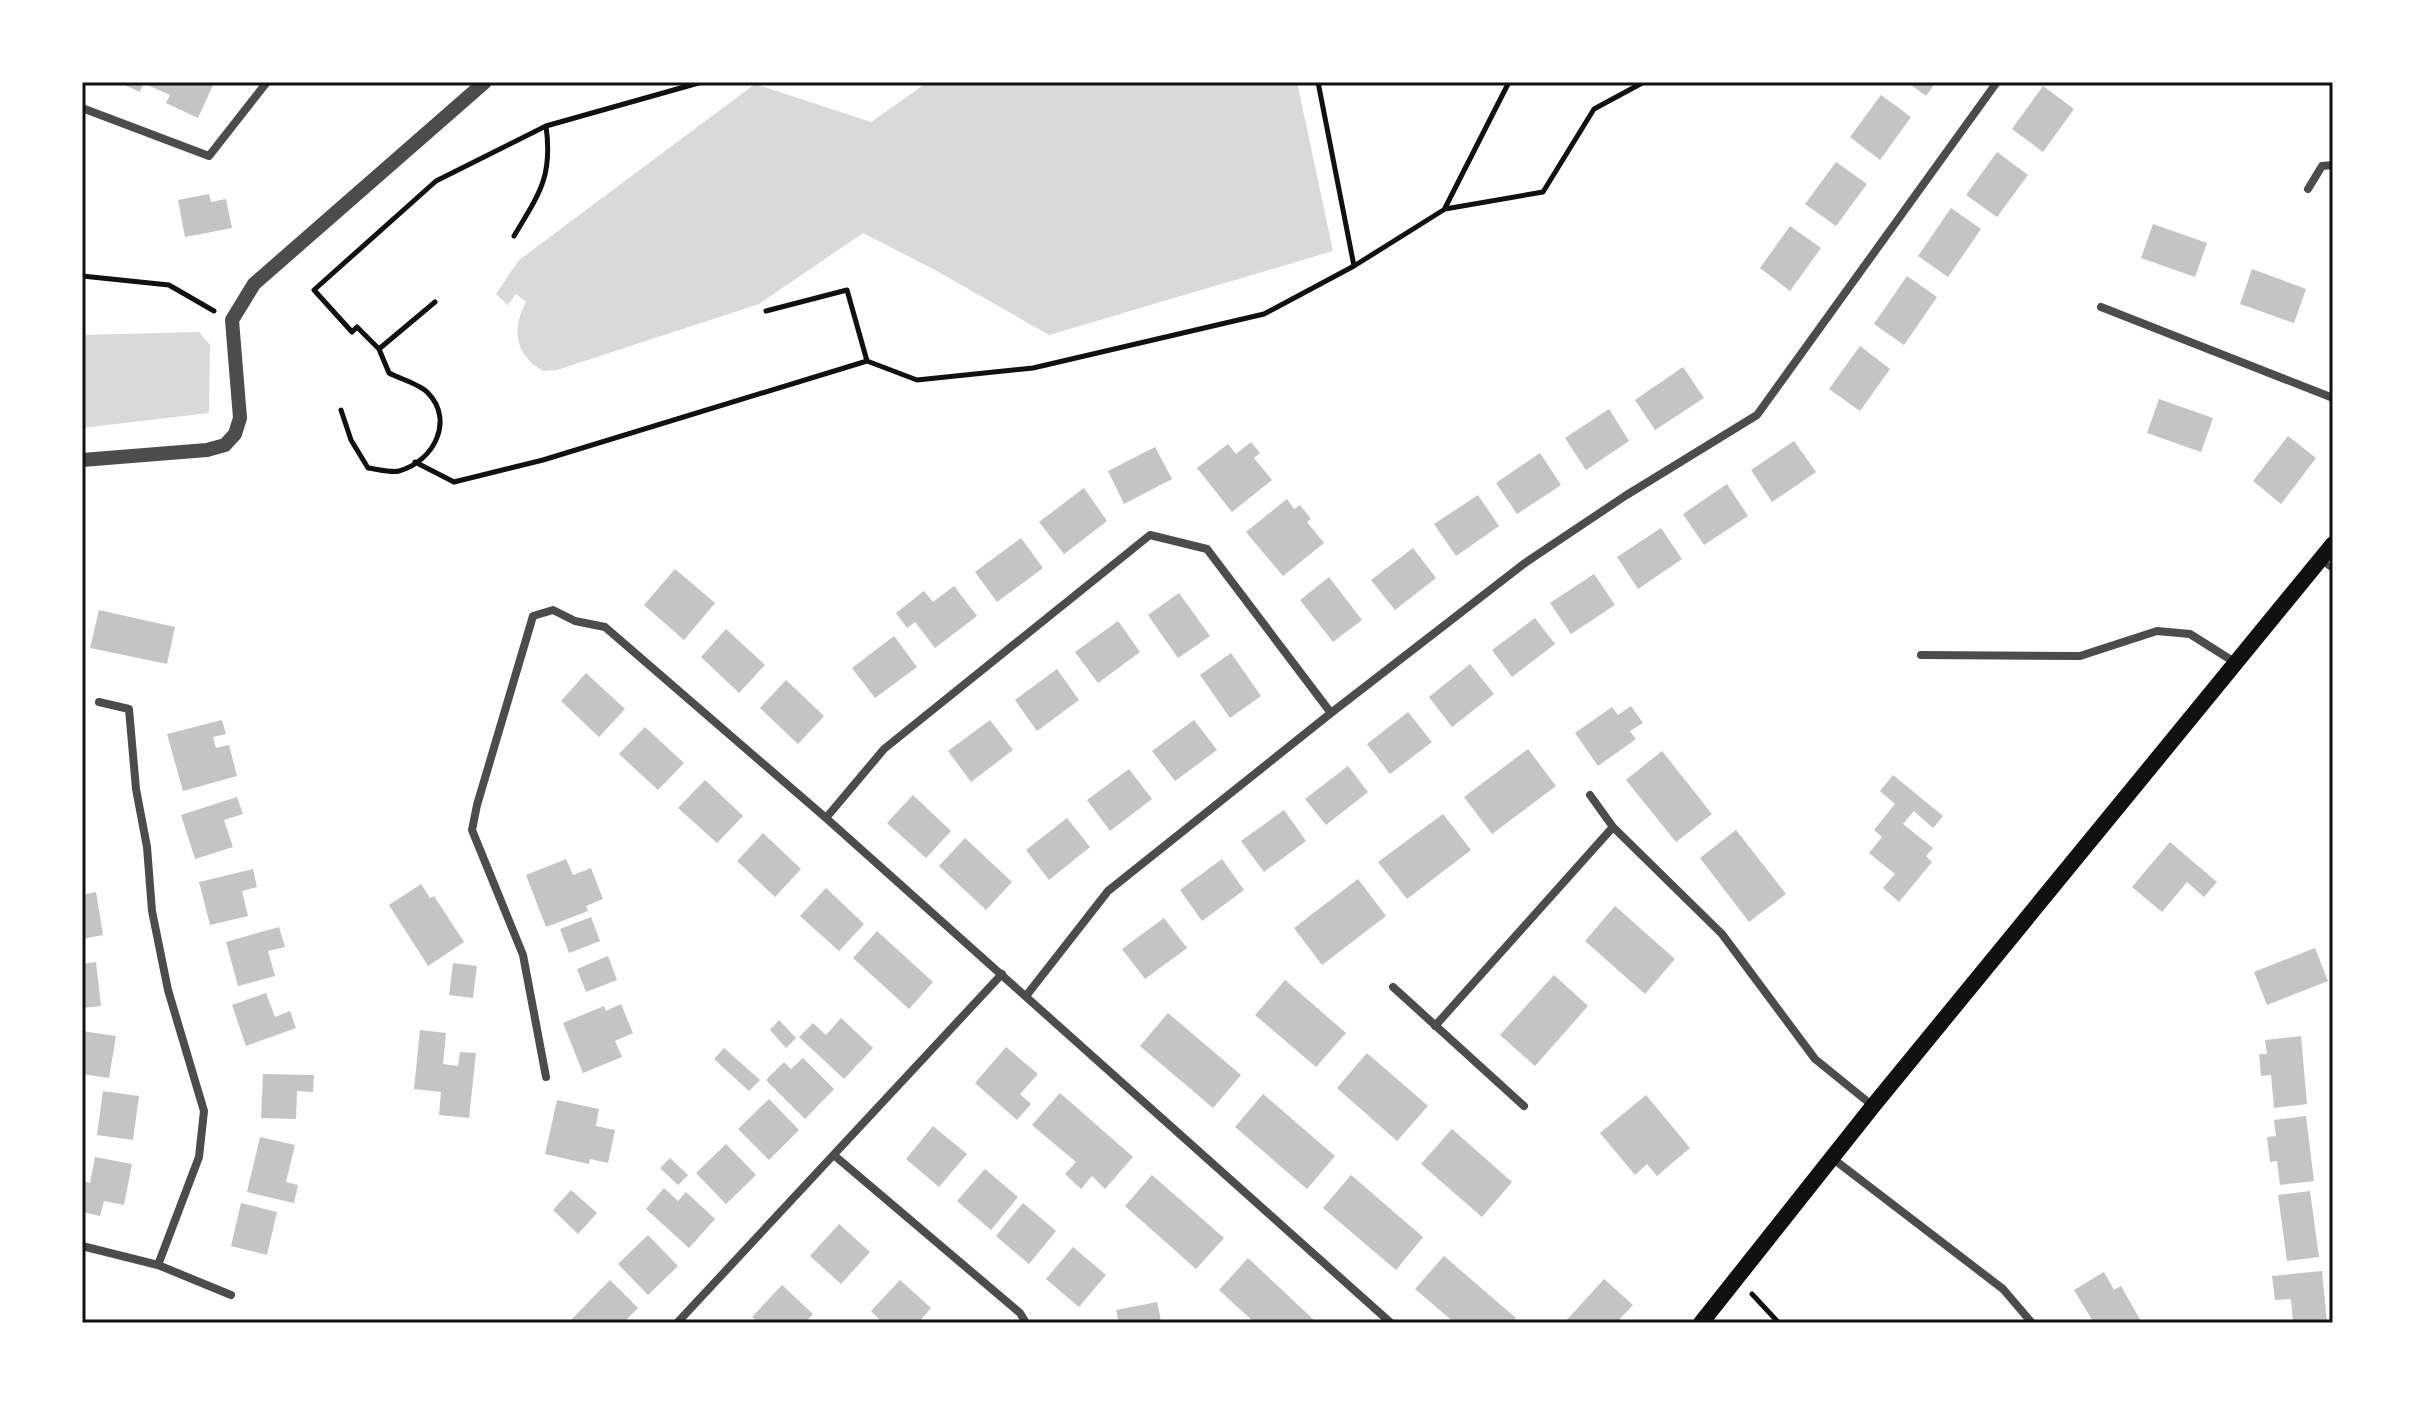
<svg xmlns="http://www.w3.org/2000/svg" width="2415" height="1405" viewBox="0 0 2415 1405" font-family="'Open Sans',sans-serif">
  <rect width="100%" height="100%" fill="#fff"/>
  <path fill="#d9d9d9" d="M928,82H1297L1333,251L1049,335L935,270L863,233L759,304L557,370L543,371C515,355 511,330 526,302L516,294L508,305L496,294L519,260L755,84L871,122Z
    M199,332L210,345L209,413L82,428V335Z"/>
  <path fill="#c4c4c4" d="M118,82H206L213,85L198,118L166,103L170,95L143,83L140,92Z
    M1907,82H1936L1926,96Z
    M2043,86L2074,109L2043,152L2012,129Z
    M1881,95L1911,117L1880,160L1850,137Z
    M1997,152L2028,175L1997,217L1966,195Z
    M1836,162L1867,184L1836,226L1805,204Z
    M209,194L211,202L226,199L232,228L185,237L178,200Z
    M1951,208L1981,229L1948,277L1918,256Z
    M2153,224L2207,243L2195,277L2141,258Z
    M1790,226L1821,248L1790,291L1760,268Z
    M2252,269L2306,289L2294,323L2240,304Z
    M1907,276L1937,297L1904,345L1874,324Z
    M1860,346L1890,369L1860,411L1829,389Z
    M1683,367L1704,398L1655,430L1635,400Z
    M2159,399L2213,418L2201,452L2147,433Z
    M1609,409L1629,441L1586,470L1565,438Z
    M2288,436L2316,458L2281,504L2253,481Z
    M1794,441L1816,472L1772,502L1751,470Z
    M1251,442L1260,453L1254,458L1272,480L1232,512L1197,468L1228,444L1236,454Z
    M1155,447L1172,479L1124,504L1108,471Z
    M1540,453L1561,485L1517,514L1496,483Z
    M1727,484L1748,516L1704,545L1683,514Z
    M1084,488L1107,521L1064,554L1039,522Z
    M1478,495L1499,526L1456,556L1434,524Z
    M1287,499L1294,509L1300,505L1311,519L1307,522L1324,543L1283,576L1246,532Z
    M1661,528L1682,559L1638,589L1617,557Z
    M1021,538L1043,568L997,602L975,572Z
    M1413,548L1436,578L1395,610L1371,580Z
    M675,569L715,603L684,640L644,605Z
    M1594,574L1615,605L1571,634L1550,603Z
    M1329,577L1362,620L1333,642L1300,600Z
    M954,586L977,616L935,648L915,622L907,628L896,613L924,591L933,602Z
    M1179,593L1210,636L1178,658L1148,615Z
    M99,610L175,627L167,664L90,648Z
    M1535,618L1555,644L1512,677L1492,650Z
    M1118,621L1140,652L1098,683L1075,652Z
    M726,629L765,665L739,693L701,657Z
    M894,636L917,667L875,698L852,668Z
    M1231,653L1261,696L1230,718L1200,675Z
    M1470,664L1494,694L1452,727L1429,697Z
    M1057,669L1079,700L1037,731L1015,700Z
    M586,673L625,709L599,737L561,701Z
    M786,680L824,716L798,744L760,708Z
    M1631,706L1643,723L1630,731L1636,739L1598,766L1575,733L1612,707L1618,715Z
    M1408,712L1432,742L1390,774L1367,744Z
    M222,720L226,734L213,737L216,748L229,745L237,776L183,791L167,734Z
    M990,720L1013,750L971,782L948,751Z
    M1194,720L1217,750L1175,781L1152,751Z
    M645,727L684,763L658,790L619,754Z
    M1528,749L1556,786L1492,834L1464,797Z
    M1662,751L1712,814L1676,842L1626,780Z
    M1348,766L1368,792L1326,825L1305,799Z
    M1129,769L1152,799L1110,831L1087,800Z
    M1893,775L1943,816L1933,828L1914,811L1903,824L1933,848L1926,856L1932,862L1899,902L1883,888L1895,874L1869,853L1882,837L1874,830L1895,804L1880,791Z
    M705,780L743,816L717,843L678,808Z
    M913,795L951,831L926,858L887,823Z
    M237,797L243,814L224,820L233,847L195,859L181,815Z
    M1284,810L1306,841L1264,872L1241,841Z
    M1443,814L1471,850L1407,899L1378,862Z
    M1067,818L1090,847L1049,880L1026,850Z
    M1736,830L1786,894L1749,922L1700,858Z
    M763,833L801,869L775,897L737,861Z
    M965,838L1012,882L986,910L939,866Z
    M2170,842L2217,882L2204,897L2187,882L2162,912L2132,887Z
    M566,859L573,875L591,868L603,899L586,906L588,911L546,927L526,875Z
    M1222,859L1244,890L1202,921L1180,890Z
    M253,869L257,887L242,891L248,916L210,925L199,882Z
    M1358,879L1386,916L1322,965L1294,928Z
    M421,884L430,898L434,896L464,942L428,966L389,905Z
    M826,888L864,924L839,951L800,916Z
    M96,892L103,935L82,939V895Z
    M1615,906L1675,959L1645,994L1585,941Z
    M591,917L600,941L569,953L560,929Z
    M1164,918L1187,948L1145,979L1122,949Z
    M279,927L285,947L268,951L275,976L238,986L226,942Z
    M877,931L933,982L909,1009L853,958Z
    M2315,948L2328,981L2267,1005L2254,972Z
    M608,956L617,980L586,992L577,969Z
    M96,962L101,1006L82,1008V964Z
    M453,963L477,966L473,998L449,995Z
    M1554,975L1588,1006L1535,1066L1500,1035Z
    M1285,980L1346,1033L1316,1067L1255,1015Z
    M266,993L275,1017L290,1011L296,1028L246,1046L232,1005Z
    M621,1004L633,1033L615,1041L622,1057L583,1073L563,1023L604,1006L606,1011Z
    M1168,1013L1241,1075L1213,1108L1140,1046Z
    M841,1018L873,1048L844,1079L799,1037L813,1023L826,1035Z
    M779,1020L796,1038L786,1048L770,1030Z
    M420,1030L446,1033L443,1064L458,1066L460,1052L476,1053L469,1118L439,1115L441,1092L414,1089Z
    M82,1031L116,1036L109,1078L82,1074Z
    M2301,1036L2307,1104L2274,1108L2271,1075L2261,1076L2259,1054H2267L2265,1040Z
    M1006,1047L1038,1074L1020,1094L1031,1104L1017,1120L975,1083Z
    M724,1048L760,1080L749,1091L714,1059Z
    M1367,1053L1428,1106L1397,1141L1337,1088Z
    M803,1058L834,1089L805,1119L766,1080L784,1062L791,1069Z
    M263,1074L314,1075L313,1092L297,1091L296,1119L261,1118Z
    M103,1091L139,1096L133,1140L97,1135Z
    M1060,1093L1133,1157L1105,1189L1092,1176L1081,1189L1065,1174L1076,1162L1032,1125Z
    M1263,1094L1335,1156L1307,1189L1235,1127Z
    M1646,1095L1690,1148L1657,1176L1647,1164L1635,1175L1600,1133Z
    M769,1099L799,1130L769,1160L738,1129Z
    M557,1100L599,1109L596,1126L615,1130L608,1163L590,1159L589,1164L545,1154Z
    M2306,1116L2314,1181L2280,1185L2277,1161L2270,1162L2267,1137L2276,1136L2274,1120Z
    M933,1126L967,1154L939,1187L906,1159Z
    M1452,1129L1512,1182L1482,1217L1421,1164Z
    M260,1137L295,1145L286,1182L298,1185L294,1203L247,1192Z
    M726,1144L756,1175L726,1204L696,1173Z
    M95,1157L132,1164L124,1205L104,1201L100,1216L82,1212V1181L90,1183Z
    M670,1158L688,1175L678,1185L660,1168Z
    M985,1169L1018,1197L991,1230L957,1201Z
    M1152,1175L1224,1238L1196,1269L1125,1206Z
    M1351,1175L1423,1237L1396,1270L1323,1208Z
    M664,1188L678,1201L686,1192L715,1219L689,1248L646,1209Z
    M571,1190L597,1213L578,1234L553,1210Z
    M2310,1191L2319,1257L2287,1261L2278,1195Z
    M241,1203L277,1212L267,1255L231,1246Z
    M1023,1203L1056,1231L1029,1264L996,1236Z
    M839,1224L870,1252L841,1284L810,1256Z
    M648,1235L678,1266L648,1295L618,1264Z
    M1073,1247L1106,1275L1079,1307L1046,1279Z
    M1444,1256L1516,1318L1512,1323H1455L1415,1289Z
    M1248,1258L1315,1321L1313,1323H1255L1219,1290Z
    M2322,1271L2327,1323H2293L2291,1299L2275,1300L2272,1276Z
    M2104,1272L2114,1290L2121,1286L2142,1323H2094L2074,1290Z
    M1604,1279L1633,1305L1616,1323H1564Z
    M610,1280L638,1308L623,1323H568Z
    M900,1280L931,1308L918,1323H883L871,1311Z
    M782,1285L813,1314L805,1323H759L752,1317Z
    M1157,1302L1161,1321L1119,1323L1116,1310Z"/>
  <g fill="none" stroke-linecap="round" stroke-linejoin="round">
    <path stroke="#111" stroke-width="5" d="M1445,208L1509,82
      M514,236C539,194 553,177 546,126
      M1354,266L1445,209L1543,192L1594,109L1644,82
      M82,276L169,285L214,311
      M766,311L847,290L867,361
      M379,349L435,302
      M341,410L351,440L368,468C377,469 391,473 399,471C433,462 455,421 428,393C420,384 400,379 389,373L379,349L357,327L352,332L314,290L436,181L546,126L702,82
      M415,462L454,482L543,460L867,361L917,380L1033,368L1264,314L1354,266L1318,82
      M1752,1294L1779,1323"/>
    <path stroke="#4c4c4c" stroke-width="6" d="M2323,562L2333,569"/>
    <path stroke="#4c4c4c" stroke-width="8" d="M82,108L209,156L267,82
      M2308,189L2322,166L2333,165
      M2101,307L2333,398
      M1921,655L2080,656L2157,631L2190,634L2236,663
      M99,702L129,709L136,789L147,847L152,911L168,990L204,1111L199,1157L158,1265
      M1590,795L1613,827L1722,934L1815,1059L1873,1106
      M826,818L884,749L1150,535L1207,549L1331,713
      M1393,987L1524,1106
      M1026,996L1108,891L1331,713L1525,563L1625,496L1757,415L1997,82
      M1435,1026L1613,827
      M546,1077L523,955L472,830L477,805L533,616L553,610L575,621L605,627L826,818L1391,1323
      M835,1156L1020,1313L1026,1323
      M1832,1158L2003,1289L2032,1323
      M82,1246L158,1265L231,1295
      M677,1323L1002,974"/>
    <path stroke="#4c4c4c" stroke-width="14" d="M82,460L207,450L225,445L235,434L240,418L232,320L254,284L485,82"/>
    <path stroke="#111" stroke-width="16" d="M1701,1323L1873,1106L2333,544"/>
  </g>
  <rect width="2415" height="1405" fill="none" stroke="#ffffff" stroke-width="168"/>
  <rect x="84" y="84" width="2247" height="1237" fill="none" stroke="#111" stroke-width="3"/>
</svg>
